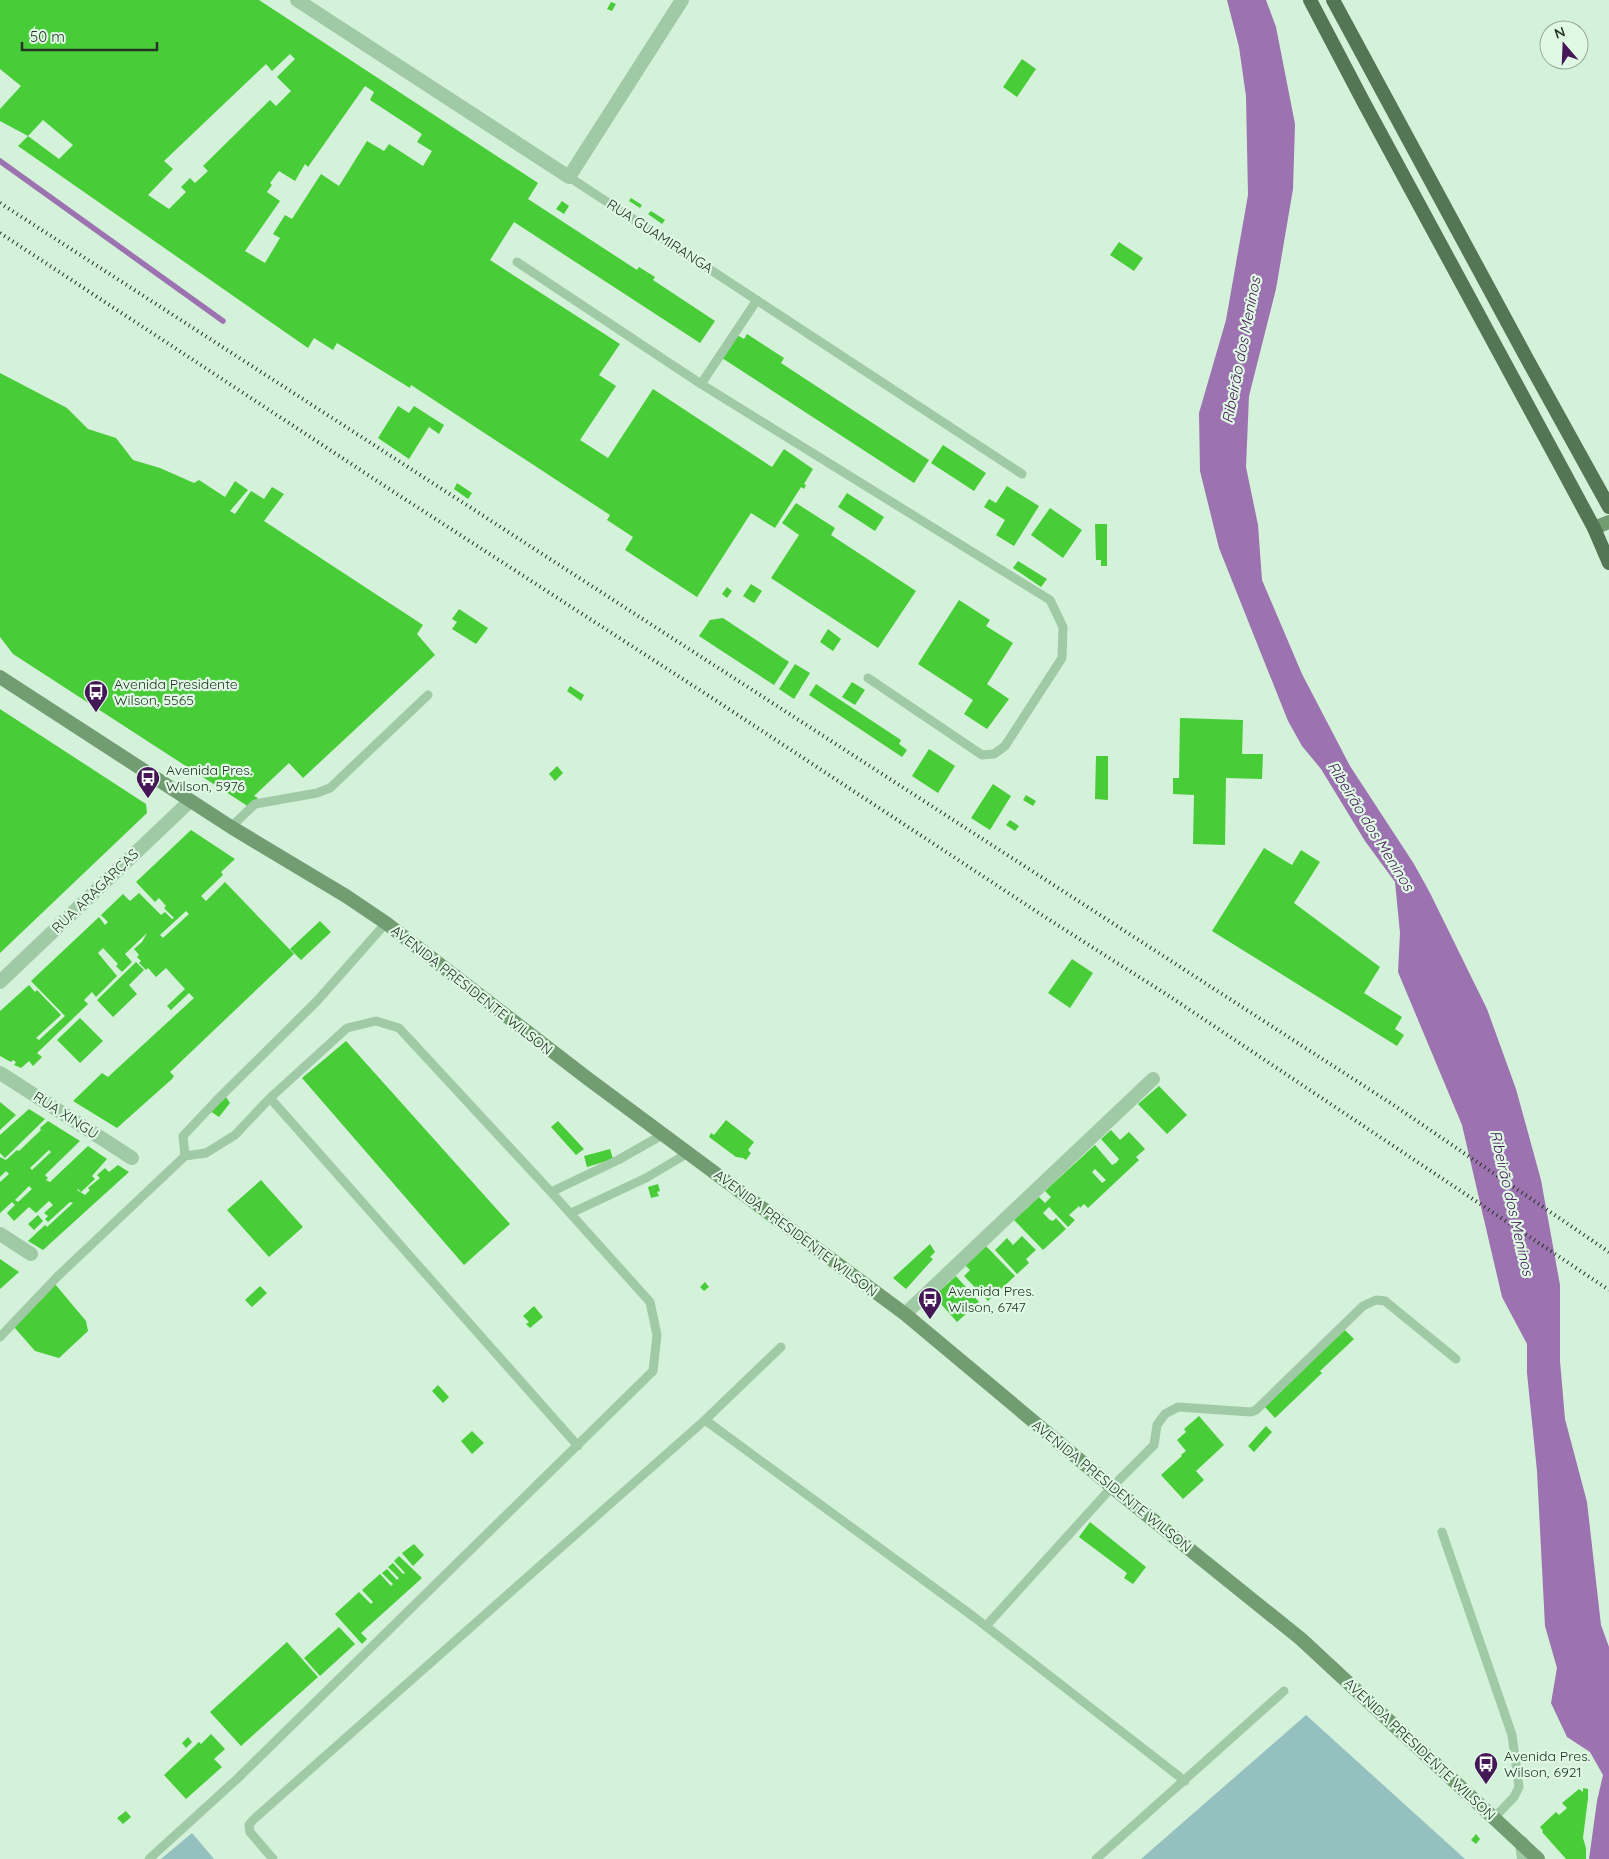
<svg xmlns="http://www.w3.org/2000/svg" width="1609" height="1859" viewBox="0 0 1609 1859" font-family="Quicksand,sans-serif">
  <rect width="100%" height="100%" fill="#d4f1da"/>
  <path fill="#94c1c0" d="M1306,1715L1465,1859H1141Z
    M192,1833L214,1859H161Z"/>
  <path fill="#9c72b0" d="M1227,0H1266L1276,27L1295,124L1293,189L1276,289L1249,396L1246,467L1258,525L1262,580L1302,674L1350,766L1414,864L1430,893L1487,1009L1516,1089L1541,1180L1560,1285V1361L1565,1419L1587,1502L1601,1625L1609,1647V1859H1589L1597,1801L1603,1775L1590,1752L1567,1737L1551,1703L1557,1668L1545,1626L1537,1471L1527,1373V1344L1502,1297L1462,1125L1398,972L1400,933L1395,882L1365,841L1321,769L1302,746L1288,721L1219,548L1200,471L1199,413L1226,320L1248,195L1246,96L1239,47Z"/>
  <g fill="none" stroke-linecap="round" stroke-linejoin="round">
    <path stroke="#9c72b0" stroke-width="5.5" d="M0,161L223,321"/>
  </g>
  <path fill="#48cc38" fill-rule="evenodd" d="M0,0H259L538,183L528,199L637,270L639,267L655,277L653,280L715,321L700,343L514,222L490,260L620,344L599,375L616,386L580,440L608,458L653,389L772,467L784,449L813,469L804,484L806,485L804,489L801,487L775,528L751,513L697,597L625,550L633,537L607,520L610,515L411,385L410,388L337,343L333,350L314,338L308,348L18,146L28,136L59,159L73,145L43,120L28,136L0,121V109L21,86L0,69ZM290,54L295,59L277,77L291,91L276,106L270,100L203,166L208,171L195,183L190,178L181,187L186,192L169,209L148,195L173,169L164,161L266,64L272,71ZM365,86L374,92L370,100L422,134L417,142L432,151L423,166L389,144L384,151L367,141L339,186L321,174L292,219L285,215L273,234L280,238L265,263L245,251L280,201L267,192L272,185L270,183L279,171L295,181L305,164L308,167Z
    M611,2L616,4L612,11L607,9Z
    M1022,59L1036,69L1017,97L1003,87Z
    M631,198L642,205L640,208L629,201Z
    M562,201L569,206L564,214L556,209Z
    M651,211L665,220L662,224L648,214Z
    M1119,242L1143,258L1134,271L1110,255Z
    M747,334L784,358L781,363L929,460L914,483L722,358L737,335L744,339Z
    M0,373L67,408L88,429L116,438L133,460L160,468L194,483L199,480L225,497L235,481L248,490L230,511L235,514L251,491L264,499L272,487L284,494L264,521L423,625L417,634L435,655L303,778L289,763L254,796L258,798L249,807L13,654L0,637Z
    M398,406L409,413L414,406L444,425L439,434L429,427L409,459L378,438Z
    M943,445L986,473L974,491L931,463Z
    M457,483L472,493L468,499L454,489Z
    M1007,486L1039,506L1014,546L996,535L1005,520L984,507L989,499L996,503Z
    M847,493L884,517L875,531L838,507Z
    M796,503L835,528L831,535L916,591L878,648L771,578L799,535L782,523Z
    M1050,508L1082,530L1063,558L1031,535Z
    M1095,524H1107V566H1101V560H1096Z
    M1018,561L1047,579L1041,587L1013,568Z
    M751,584L762,591L754,603L743,596Z
    M727,587L732,591L727,598L722,594Z
    M959,600L990,620L986,626L1013,643L987,684L1009,699L987,729L964,714L973,700L918,664Z
    M459,609L488,628L476,644L452,629L457,622L452,619Z
    M723,618L789,662L774,685L699,636L710,620Z
    M828,629L841,639L833,651L820,642Z
    M795,664L810,673L794,699L779,689Z
    M852,682L865,690L855,705L842,697Z
    M816,684L901,740L899,744L907,750L902,757L809,695Z
    M570,686L584,695L581,701L567,691Z
    M0,709L146,804L147,813L0,953Z
    M1180,718L1243,720L1242,754H1263L1262,779L1226,778L1225,845L1193,844L1194,795L1173,794V778H1179Z
    M929,749L955,766L938,793L912,776Z
    M1096,756H1108V800L1095,799Z
    M557,766L563,773L555,781L549,774Z
    M993,784L1011,796L990,830L971,818Z
    M1026,795L1036,801L1033,806L1023,800Z
    M1010,820L1019,826L1015,831L1006,825Z
    M191,830L235,859L221,872L223,875L201,896L206,901L225,882L294,954L170,1072L174,1076L172,1079L117,1128L73,1101L102,1073L108,1077L194,998L189,993L171,1010L167,1006L185,989L166,968L156,977L148,968L146,970L139,963L141,961L137,957L139,955L134,949L142,942L147,933L125,954L132,962L122,972L116,966L118,964L103,948L98,953L117,976L96,997L92,992L84,1000L88,1004L37,1053L42,1057L33,1066L29,1061L21,1068L14,1065L16,1062L13,1060L11,1062L0,1056V1011L29,985L35,992L37,990L61,1015L36,1038L39,1040L65,1016L31,981L99,917L105,925L108,922L101,915L123,894L130,901L139,893L161,915L165,912L172,919L174,918L164,908L166,906L159,898L155,902L136,882ZM186,911L189,914L163,938L160,935L161,934Z
    M1264,848L1292,865L1301,850L1320,862L1294,903L1380,967L1364,993L1402,1017L1395,1029L1404,1035L1397,1046L1212,931Z
    M320,921L331,932L301,960L290,949Z
    M1072,959L1093,973L1070,1008L1048,993Z
    M136,962L144,970L129,985L137,994L113,1017L97,1000Z
    M80,1018L103,1041L80,1063L57,1040Z
    M346,1041L510,1224L464,1265L302,1078Z
    M1159,1086L1187,1115L1167,1134L1138,1104Z
    M226,1097L230,1103L219,1117L210,1111L216,1102L220,1103Z
    M0,1102L16,1115L0,1130Z
    M29,1109L45,1119L5,1158L0,1153V1135Z
    M726,1120L754,1142L748,1150L751,1153L746,1160L743,1158L736,1157L709,1137L711,1133L714,1135Z
    M48,1121L80,1141L45,1175L48,1178L46,1180L50,1182L88,1146L107,1159L92,1176L95,1179L81,1192L78,1189L77,1190L85,1195L90,1190L88,1188L100,1178L97,1175L105,1168L109,1172L118,1165L129,1172L43,1250L28,1241L45,1225L47,1227L73,1203L70,1202L48,1222L45,1219L48,1216L44,1213L53,1205L49,1201L36,1213L29,1207L14,1221L7,1213L15,1205L12,1202L0,1213V1182L9,1174L6,1171L0,1177V1157L6,1160L17,1150L19,1151L41,1130L40,1128ZM49,1150L51,1152L32,1170L30,1168ZM29,1186L32,1189L18,1202L15,1200Z
    M558,1121L584,1149L576,1155L551,1127Z
    M1111,1130L1120,1140L1129,1132L1145,1149L1136,1157L1139,1160L1088,1208L1084,1204L1080,1208L1079,1206L1069,1215L1075,1220L1068,1227L1049,1207L1043,1213L1050,1220L1053,1221L1056,1218L1066,1229L1043,1250L1014,1220L1039,1197L1045,1203L1051,1197L1045,1191L1095,1145L1112,1165L1116,1163L1119,1159L1101,1139ZM1095,1169L1106,1180L1102,1183L1092,1172Z
    M610,1149L613,1159L587,1167L584,1156Z
    M261,1180L303,1227L269,1257L227,1210Z
    M658,1184L660,1191L657,1192L659,1196L651,1198L648,1187Z
    M38,1215L43,1221L34,1230L28,1224Z
    M1022,1236L1036,1250L1026,1259L1029,1263L1017,1274L995,1250L1007,1238L1013,1245Z
    M930,1244L935,1252L930,1257L933,1259L906,1289L893,1278Z
    M986,1246L1015,1276L988,1301L964,1276L970,1270L965,1265Z
    M0,1259L19,1272L0,1289Z
    M956,1276L979,1302L957,1322L934,1296Z
    M705,1282L709,1287L704,1291L700,1287Z
    M55,1284L86,1321L88,1331L59,1358L35,1351L14,1327Z
    M260,1286L267,1293L252,1307L245,1300Z
    M534,1306L543,1317L530,1328L526,1324L529,1322L523,1316Z
    M1345,1330L1354,1339L1320,1371L1322,1373L1275,1418L1264,1406Z
    M438,1385L449,1397L443,1403L432,1391Z
    M1199,1416L1224,1445L1196,1471L1204,1480L1183,1499L1161,1475L1182,1456L1181,1455L1186,1451L1177,1440L1186,1432L1184,1429Z
    M1266,1426L1272,1432L1254,1452L1248,1446Z
    M472,1431L484,1443L472,1454L461,1441Z
    M1090,1522L1146,1567L1133,1584L1124,1578L1127,1573L1079,1537Z
    M414,1544L424,1555L413,1566L402,1553Z
    M399,1556L422,1578L361,1633L367,1639L362,1644L335,1614L359,1592L371,1604L373,1602L362,1590L380,1574L391,1586L393,1584L382,1573L387,1569L397,1580L399,1578L388,1567L393,1563L403,1574L405,1573L394,1561Z
    M339,1627L355,1644L320,1676L304,1658Z
    M287,1642L318,1677L241,1746L210,1712Z
    M211,1734L225,1749L214,1759L222,1767L186,1799L164,1775L199,1742L201,1744Z
    M188,1737L192,1742L186,1748L182,1743Z
    M1583,1788L1588,1789V1798L1583,1838L1586,1848V1859H1566L1542,1832L1543,1831L1540,1827L1556,1812L1559,1815L1567,1808L1562,1803L1579,1789L1583,1792Z
    M126,1811L131,1817L123,1824L117,1818Z
    M1476,1834L1480,1839L1476,1844L1471,1840Z"/>
  <g fill="none" stroke-linecap="round" stroke-linejoin="round">
    <path stroke="#a0c9a5" stroke-width="9" d="M569,177L1022,474
      M517,262L701,384
      M757,300L701,384L1050,600L1063,627L1062,658L1005,746L994,754L982,755L868,678
      M231,827L255,804L317,793L330,788L428,695
      M270,1098L578,1446
      M551,1192L618,1160L664,1134
      M571,1213L646,1178L688,1153
      M0,1337L58,1276L185,1156L183,1136L216,1101L317,1001L386,923
      M705,1420L974,1617L1185,1781
      M1442,1532L1512,1735L1519,1787L1514,1797L1494,1818
      M986,1626L1112,1487L1154,1445L1157,1425L1165,1414L1178,1407L1251,1412L1256,1410L1363,1306L1376,1300L1385,1301L1456,1359
      M149,1859L237,1779L653,1371L657,1335L650,1302L551,1192L399,1028L376,1021L347,1028L270,1098L235,1135L206,1153L185,1156
      M273,1859L250,1832L249,1825L253,1820L705,1420L781,1347
      M1096,1859L1284,1691"/>
    <path stroke="#a0c9a5" stroke-width="14" d="M297,0L569,177L682,0
      M0,982L190,801
      M0,1073L132,1158
      M0,1234L31,1254
      M905,1314L1153,1079
      M1522,1843L1524,1859"/>
    <path stroke="#729d72" stroke-width="14" d="M1594,528L1609,522
      M0,677L231,827L346,896L386,923L587,1078L905,1314L1112,1487L1301,1639L1538,1859"/>
    <path stroke="#547654" stroke-width="14" d="M1310,0L1363,101L1566,476L1594,528L1609,563
      M1333,0L1526,357L1609,507"/>
    <path stroke="#243324" stroke-width="4" stroke-dasharray="1 4" stroke-linecap="butt" d="M0,203L1392,1104L1609,1252
      M0,233L400,496L709,696L1048,919L1169,996L1609,1290"/>
  </g>
  <defs>
    <g id="bus-pin" transform="scale(1.25)"><path d="M0 17L-7.5 6A9.5 9.5 0 1 1 7.5 6Z" fill="#441856" stroke="#e0f9e5"/><path d="M-5-6H5V4H4V6H2V4H-2V6H-4V4H-5ZM-3.5-4V0h7V-4ZM-3.5 1.2v1.5H-2V1.2ZM2 1.2v1.5H3.5V1.2Z" fill="#fff"/></g>
  </defs>
  <g fill-rule="evenodd">
    <use href="#bus-pin" x="96" y="692"/>
    <use href="#bus-pin" x="148" y="778"/>
    <use href="#bus-pin" x="930" y="1299"/>
    <use href="#bus-pin" x="1486" y="1764"/>
  </g>
  <g text-anchor="middle" dominant-baseline="central" stroke-width="4.5" stroke-linejoin="round" paint-order="stroke">
    <g font-size="14" fill="#243324" stroke="#e0f9e5">
      <text transform="translate(660 236) rotate(33)">RUA GUAMIRANGA</text>
      <text transform="translate(95 891) rotate(-44)">RUA ARAGARÇAS</text>
      <text transform="translate(472 990) rotate(38)">AVENIDA PRESIDENTE WILSON</text>
      <text transform="translate(66 1115) rotate(33)">RUA XINGU</text>
      <text transform="translate(796 1233) rotate(37)">AVENIDA PRESIDENTE WILSON</text>
      <text transform="translate(1112 1486) rotate(39)">AVENIDA PRESIDENTE WILSON</text>
      <text transform="translate(1420 1749) rotate(43)">AVENIDA PRESIDENTE WILSON</text>
    </g>
    <g font-size="14" fill="#243324" stroke="#e0f9e5" text-anchor="start">
      <text x="114" y="684">Avenida Presidente<tspan x="114" dy="16">Wilson, 5565</tspan></text>
      <text x="166" y="770">Avenida Pres.<tspan x="166" dy="16">Wilson, 5976</tspan></text>
      <text x="948" y="1291">Avenida Pres.<tspan x="948" dy="16">Wilson, 6747</tspan></text>
      <text x="1504" y="1756">Avenida Pres.<tspan x="1504" dy="16">Wilson, 6921</tspan></text>
    </g>
    <g font-size="15" font-style="italic" fill="#441856" stroke="#e0f9e5">
      <text transform="translate(1241 350) rotate(-79)">Ribeirão dos Meninos</text>
      <text transform="translate(1371 826) rotate(58)">Ribeirão dos Meninos</text>
      <text transform="translate(1512 1203) rotate(77)">Ribeirão dos Meninos</text>
    </g>
  </g>
  <g transform="translate(1564 45) rotate(341)"><circle r="24" fill="#e0f9e5" stroke="#95aa98"/>
  <path d="M0-4L9 19L0 12L-9 19Z" fill="#441856"/>
  <text y="-8" font-size="14" font-weight="bold" text-anchor="middle" fill="#243324">N</text>
  </g>
  <path d="M22 42v8h135v-8" fill="none" stroke="#243324" stroke-width="2.5"/>
  <text x="30" y="42" font-size="15" fill="#243324" stroke="#e0f9e5" stroke-width="4" paint-order="stroke">50 m</text>
</svg>
